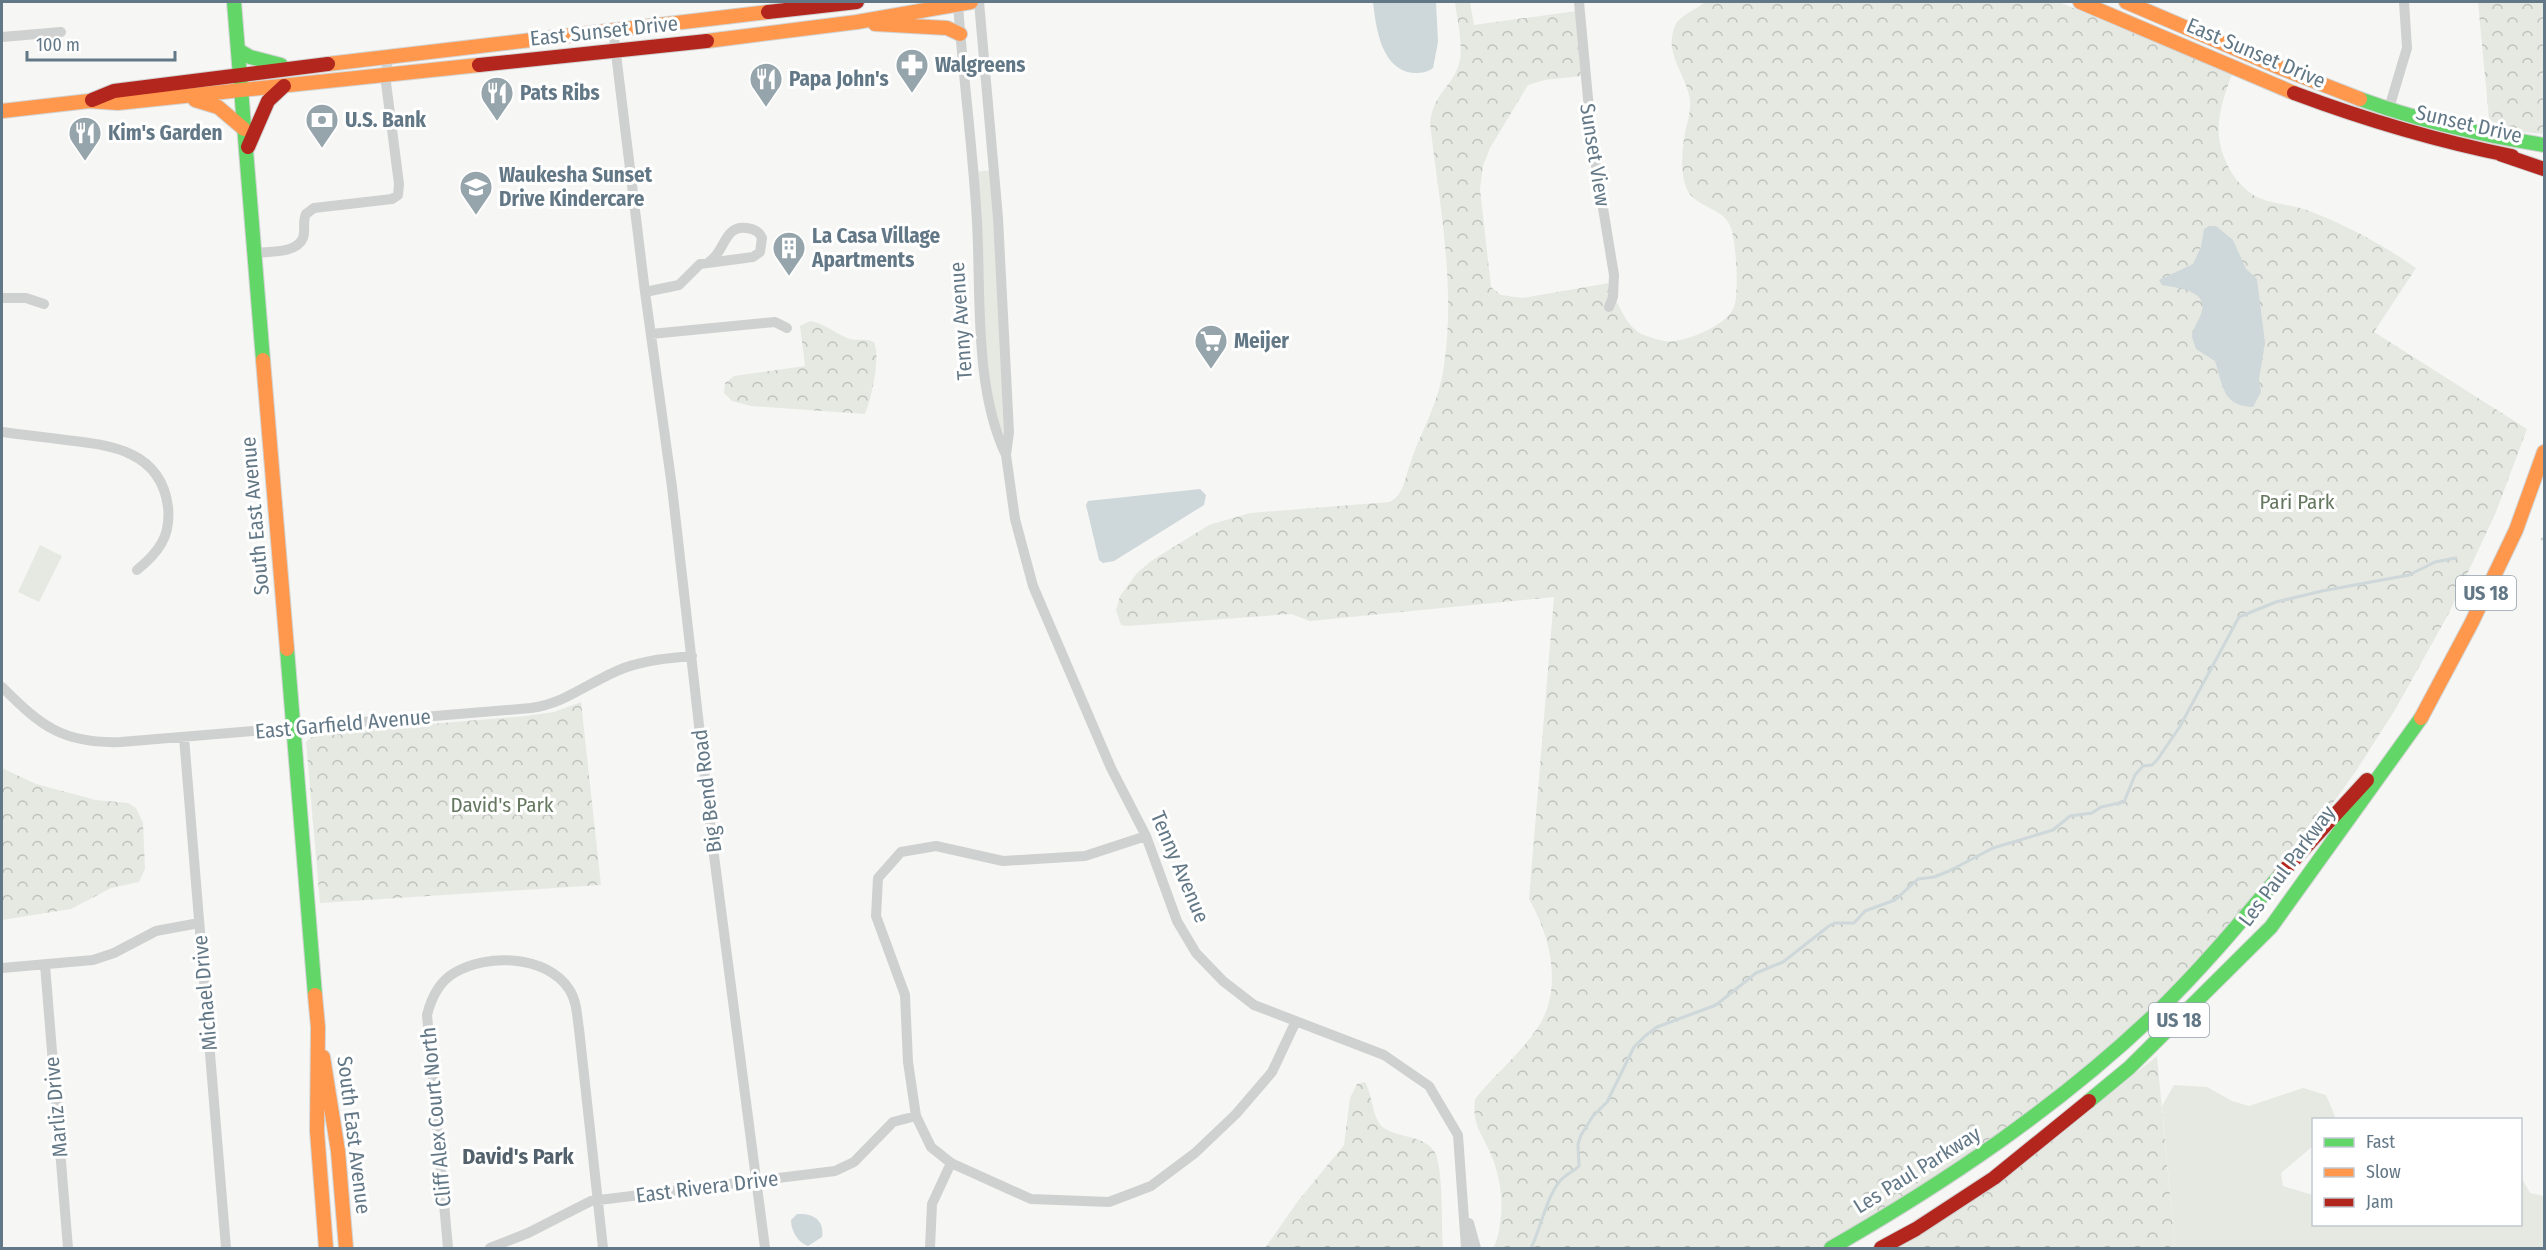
<svg xmlns="http://www.w3.org/2000/svg" width="2546" height="1250" viewBox="0 0 2546 1250" font-family="'Fira Sans Condensed',sans-serif">
  <defs>
    <pattern id="forest-crowns" width="20" height="18" patternUnits="userSpaceOnUse" patternTransform="scale(1.5)"><rect width="20" height="18" fill="#e6e9e2"/><path d="M2 6a3 3 0 1 1 6 0M12 15a3 3 0 1 1 6 0" fill="none" stroke="#bec2bd"/></pattern>
  </defs>
  <rect width="100%" height="100%" fill="#f6f6f4"/>
  <path fill="#e6e9e2" d="M994,170L1006,455L989,403L973,172Z
    M40,545L62,556L39,602L18,592Z
    M2174,1085L2207,1087L2232,1101L2249,1106L2303,1088L2326,1095L2335,1116L2333,1119L2314,1120L2313,1146L2281,1173L2283,1186L2313,1195L2314,1224H2520L2521,1177L2530,1193L2544,1196V1248H2175L2162,1106Z"/>
  <path fill="url(#forest-crowns)" d="M1455,2H1470L1474,25L1576,11L1581,76L1545,80L1528,85L1490,148L1483,166L1480,189L1491,287L1501,295L1522,298L1609,283C1616,299 1626,329 1644,335C1653,338 1665,343 1675,341C1693,338 1724,326 1733,309C1740,298 1736,241 1731,228C1724,206 1694,209 1686,187C1680,171 1682,149 1685,133C1687,122 1691,113 1690,101C1688,78 1666,56 1673,32C1677,15 1693,12 1705,2H2059L2232,74C2220,108 2211,132 2228,166C2234,178 2243,189 2255,196C2272,205 2294,204 2312,212C2350,227 2383,245 2416,268L2374,332L2527,429L2496,512L2449,613L2395,710L2356,771L2304,843L2190,975L2026,1119L1823,1248H1493C1499,1238 1499,1228 1501,1217C1503,1194 1499,1173 1490,1152C1480,1131 1472,1123 1475,1099C1494,1075 1519,1055 1536,1030C1564,991 1551,937 1529,899L1554,597L1310,621L1291,614L1127,626L1121,625L1116,610L1120,596L1137,573L1151,561L1209,525L1250,513L1389,502C1404,496 1405,477 1410,464C1422,428 1439,404 1444,365C1456,285 1439,202 1430,123C1434,92 1451,89 1459,64C1464,46 1457,20 1455,2Z
    M2478,2H2544V134L2490,129Z
    M810,321C827,324 835,334 850,339C859,341 865,338 874,342C881,357 871,400 865,414L751,406L732,401L724,393L725,383L734,376L805,366L800,326Z
    M581,702L601,885L320,903L306,742L315,734L526,716L554,712Z
    M2,768L36,784L96,800L128,803L136,808L143,823L145,869L139,882L111,888L71,909L2,920Z
    M2157,1056L2175,1248H1896L2024,1164Z
    M1365,1082C1373,1095 1372,1120 1384,1128C1398,1138 1423,1135 1434,1151C1444,1166 1441,1227 1443,1248H1265L1298,1201L1344,1145L1350,1098L1357,1084Z"/>
  <path fill="#ced7d9" d="M1373,2H1436L1438,42L1433,68C1428,72 1422,73 1415,73C1381,71 1376,27 1373,2Z
    M2209,226H2216L2233,240L2246,269L2257,279L2265,343L2259,379L2261,392L2253,407C2222,406 2223,385 2215,361L2196,349L2192,337C2193,328 2198,322 2201,314C2210,290 2177,288 2162,285L2159,280L2193,264L2201,247L2204,229Z
    M1200,489L1206,495L1204,505L1114,561L1103,563L1099,560L1086,505L1088,501Z
    M797,1214C812,1213 825,1219 822,1237L808,1246C797,1242 791,1230 791,1220Z"/>
  <g fill="none" stroke-linecap="round" stroke-linejoin="round">
    <path stroke="#ced7d9" stroke-width="3" d="M2542,539H2544
      M1531,1248C1541,1228 1546,1198 1560,1181C1566,1174 1573,1172 1579,1166L1578,1144L1581,1135L1593,1116L1607,1102L1634,1047L1645,1036L1657,1027L1716,1005L1756,973L1783,962L1829,926L1835,923H1854L1865,911L1895,900L1918,879L1934,877L1949,871L1993,848L2053,830L2070,816L2092,813L2101,807L2124,802L2135,775L2143,766L2152,765L2157,760L2179,728L2239,617L2276,602L2322,591L2409,575L2435,562L2456,558"/>
    <g stroke="#d2d4d4" stroke-width="16">
      <path id="fast" d="M234,2L263,360
        M238,50L250,57L281,65
        M2360,99C2420,121 2481,135 2544,145
        M287,649L315,995
        M2089,1101L2129,1068L2271,927L2421,718
        M1831,1248C1946,1182 2056,1108 2152,1017C2199,972 2239,924 2280,875"/>
    </g>
    <g stroke="#d2d4d4" stroke-width="16">
      <path id="slow" d="M2080,2L2294,93
        M2126,2L2278,67L2360,99
        M875,24L947,28L960,34
        M707,41L857,22L971,2
        M328,64L768,12
        M195,100L218,107L244,129
        M2,111L89,101L118,103L479,65
        M263,360L287,649
        M2421,718L2471,624L2516,530L2544,452
        M315,995L318,1027L317,1131L326,1248
        M323,1057L338,1151L346,1248"/>
    </g>
    <g stroke="#d2d4d4" stroke-width="16">
      <path id="jam" d="M768,12L857,2
        M479,65L707,41
        M2294,93C2366,120 2437,141 2512,156
        M92,100L114,91L328,64
        M248,147L268,101L284,86
        M2500,154L2544,169
        M2280,875L2367,780
        M1881,1248L1916,1229L1994,1178L2089,1101"/>
    </g>
    <path stroke="#cfd1d1" stroke-width="10" d="M979,2L998,218L1009,432L1006,455L1015,519L1033,586L1111,768L1146,836L1177,921L1196,953L1223,981L1254,1005L1384,1055L1429,1086L1458,1135L1466,1248
      M1579,2L1592,141L1614,275L1613,297L1609,307
      M958,4C963,77 973,149 977,222C981,294 974,389 1006,455
      M613,29L645,292L672,487L712,840L765,1248
      M2,37L61,32
      M2384,125L2407,48L2404,2
      M255,253C269,251 296,254 303,238C306,230 302,222 306,214L314,208L392,199L398,195L399,184L385,75L389,56
      M645,292L679,285L700,264L753,257L760,252L762,238C759,231 754,229 746,228C724,225 725,252 709,262
      M2,298H26L44,304
      M651,334L775,322L787,328
      M2,432C23,435 45,437 66,440C111,445 161,451 168,507C171,536 159,552 137,570
      M2,687C41,726 63,744 121,742L531,708C567,703 590,681 624,668C646,660 669,658 692,656
      M184,737L226,1248
      M1146,836L1085,856L1003,861L936,846L901,852L878,878L876,916L905,995L908,1062L916,1116L931,1147L951,1163L1031,1199L1109,1202L1151,1186L1195,1153L1236,1114L1272,1072L1296,1021
      M45,965L68,1248
      M2,968L93,960L114,953L156,931L199,923
      M1469,1223L1476,1248
      M448,1248L427,1015C431,999 439,982 454,973C487,953 546,955 569,989C577,1001 577,1016 579,1029L603,1248
      M490,1248L528,1233L591,1201L835,1171L854,1162L893,1122L916,1116
      M930,1248L932,1204L951,1163"/>
    <use href="#fast" stroke="#63d668" stroke-width="14"/>
    <use href="#slow" stroke="#ff974d" stroke-width="14"/>
    <use href="#jam" stroke="#b3261e" stroke-width="14"/>
  </g>
  <defs>
    <g id="pharmacy-pin" transform="scale(1.725)"><path d="M0 17L-7.5 6A9.5 9.5 0 1 1 7.5 6Z" fill="#96a4ac" stroke="#fff"/><path d="M-2-6h4v4h4v4h-4v4h-4v-4h-4v-4h4Z" fill="#fff"/></g>
    <g id="restaurant-pin" transform="scale(1.725)"><path d="M0 17L-7.5 6A9.5 9.5 0 1 1 7.5 6Z" fill="#96a4ac" stroke="#fff"/><path d="M-5-6h1v4h1v-4h1v4h1v-4h1v5L-1.5 .5V6h-2V.5L-5-1ZM5-6V6H3V1.5H1.5Q1.5-4 5-6Z" fill="#fff"/></g>
    <g id="bank-pin" transform="scale(1.725)"><path d="M0 17L-7.5 6A9.5 9.5 0 1 1 7.5 6Z" fill="#96a4ac" stroke="#fff"/><path d="M-6-4H6V4H-6ZM0-2.3a2.3 2.3 0 1 0 0 4.6a2.3 2.3 0 1 0 0-4.6Z" fill="#fff"/></g>
    <g id="school-pin" transform="scale(1.725)"><path d="M0 17L-7.5 6A9.5 9.5 0 1 1 7.5 6Z" fill="#96a4ac" stroke="#fff"/><path d="M0-5L7-2L0 1L-7-2ZM-4 1L0 2.5L4 1V4Q0 6-4 4Z" fill="#fff"/></g>
    <g id="building-pin" transform="scale(1.725)"><path d="M0 17L-7.5 6A9.5 9.5 0 1 1 7.5 6Z" fill="#96a4ac" stroke="#fff"/><path d="M-4-6H4V6H1V3H-1V6H-4ZM-2.5-4.3h1.7v1.8h-1.7ZM.8-4.3h1.7v1.8H.8ZM-2.5-1h1.7V.8h-1.7ZM.8-1h1.7V.8H.8Z" fill="#fff"/></g>
    <g id="supermarket-pin" transform="scale(1.725)"><path d="M0 17L-7.5 6A9.5 9.5 0 1 1 7.5 6Z" fill="#96a4ac" stroke="#fff"/><path d="M-6-5.5h2.5l.6 2H6L4.5 2H-2.5L-4.4-4H-6ZM-1.5 3.2a1.3 1.3 0 1 0 .1 0ZM3 3.2a1.3 1.3 0 1 0 .1 0Z" fill="#fff"/></g>
  </defs>
  <g fill-rule="evenodd">
    <use href="#pharmacy-pin" x="912" y="65"/>
    <use href="#restaurant-pin" x="766" y="79"/>
    <use href="#restaurant-pin" x="497" y="93"/>
    <use href="#bank-pin" x="322" y="120"/>
    <use href="#restaurant-pin" x="85" y="133"/>
    <use href="#school-pin" x="476" y="187"/>
    <use href="#building-pin" x="789" y="248"/>
    <use href="#supermarket-pin" x="1211" y="341"/>
  </g>
  <g text-anchor="middle" dominant-baseline="central" stroke-width="6" stroke-linejoin="round" paint-order="stroke">
    <g fill="#fff" stroke="#92a0aa" stroke-width="1.5">
      <rect x="2456" y="576" width="60" height="34" rx="4.5"/>
      <rect x="2149" y="1003" width="60" height="34" rx="4.5"/>
    </g>
    <g font-size="20" font-weight="bold" fill="#637886">
      <text x="2486" y="593">US 18</text>
      <text x="2179" y="1020">US 18</text>
    </g>
    <g font-size="21" fill="#637886" stroke="#fff">
      <text transform="translate(604 31) rotate(-6)">East Sunset Drive</text>
      <text transform="translate(2256 53) rotate(23)">East Sunset Drive</text>
      <text transform="translate(2469 124) rotate(13)">Sunset Drive</text>
      <text transform="translate(1595 155) rotate(81)">Sunset View</text>
      <text transform="translate(961 321) rotate(-94)">Tenny Avenue</text>
      <text transform="translate(255 516) rotate(-95)">South East Avenue</text>
      <text transform="translate(343 724) rotate(-5)">East Garfield Avenue</text>
      <text transform="translate(707 791) rotate(-97)">Big Bend Road</text>
      <text transform="translate(2287 866) rotate(-53)">Les Paul Parkway</text>
      <text transform="translate(1180 867) rotate(67)">Tenny Avenue</text>
      <text transform="translate(205 993) rotate(-95)">Michael Drive</text>
      <text transform="translate(56 1107) rotate(-95)">Marliz Drive</text>
      <text transform="translate(436 1117) rotate(-95)">Cliff Alex Court North</text>
      <text transform="translate(354 1135) rotate(83)">South East Avenue</text>
      <text transform="translate(1917 1170) rotate(-32)">Les Paul Parkway</text>
      <text transform="translate(707 1187) rotate(-7)">East Rivera Drive</text>
    </g>
    <g font-size="21" font-weight="bold" fill="#637886" stroke="#fff" text-anchor="start">
      <text x="935" y="65">Walgreens</text>
      <text x="789" y="79">Papa John's</text>
      <text x="520" y="93">Pats Ribs</text>
      <text x="345" y="120">U.S. Bank</text>
      <text x="108" y="133">Kim's Garden</text>
      <text x="499" y="175">Waukesha Sunset<tspan x="499" dy="24">Drive Kindercare</tspan></text>
      <text x="812" y="236">La Casa Village<tspan x="812" dy="24">Apartments</tspan></text>
      <text x="1234" y="341">Meijer</text>
    </g>
    <g font-size="21" fill="#65785f" stroke="#fff">
      <text x="2297" y="502">Pari Park</text>
      <text x="502" y="805">David's Park</text>
    </g>
    <g font-size="22" font-weight="bold" fill="#52616b" stroke="#fff">
      <text x="518" y="1156">David's Park</text>
    </g>
  </g>
  <rect width="2546" height="1250" fill="none" stroke="#637886" stroke-width="6"/>
  <rect x="2312" y="1118" width="210" height="108" fill="#ffffff" stroke="#c1c9cf" stroke-width="1.5"/>
  <rect x="2324" y="1138" width="30" height="9" fill="#63d668" stroke="#c1c9cf" stroke-width="1.5"/>
  <text x="2366" y="1148" font-size="18" fill="#637886">Fast</text>
  <rect x="2324" y="1168" width="30" height="9" fill="#ff974d" stroke="#c1c9cf" stroke-width="1.5"/>
  <text x="2366" y="1178" font-size="18" fill="#637886">Slow</text>
  <rect x="2324" y="1198" width="30" height="9" fill="#b3261e" stroke="#c1c9cf" stroke-width="1.5"/>
  <text x="2366" y="1208" font-size="18" fill="#637886">Jam</text>
  <path d="M27 51v9h148v-9" fill="none" stroke="#637886" stroke-width="3"/>
  <text x="36" y="51" font-size="18" fill="#637886" stroke="#ffffff" stroke-width="4.5" paint-order="stroke">100 m</text>
</svg>
